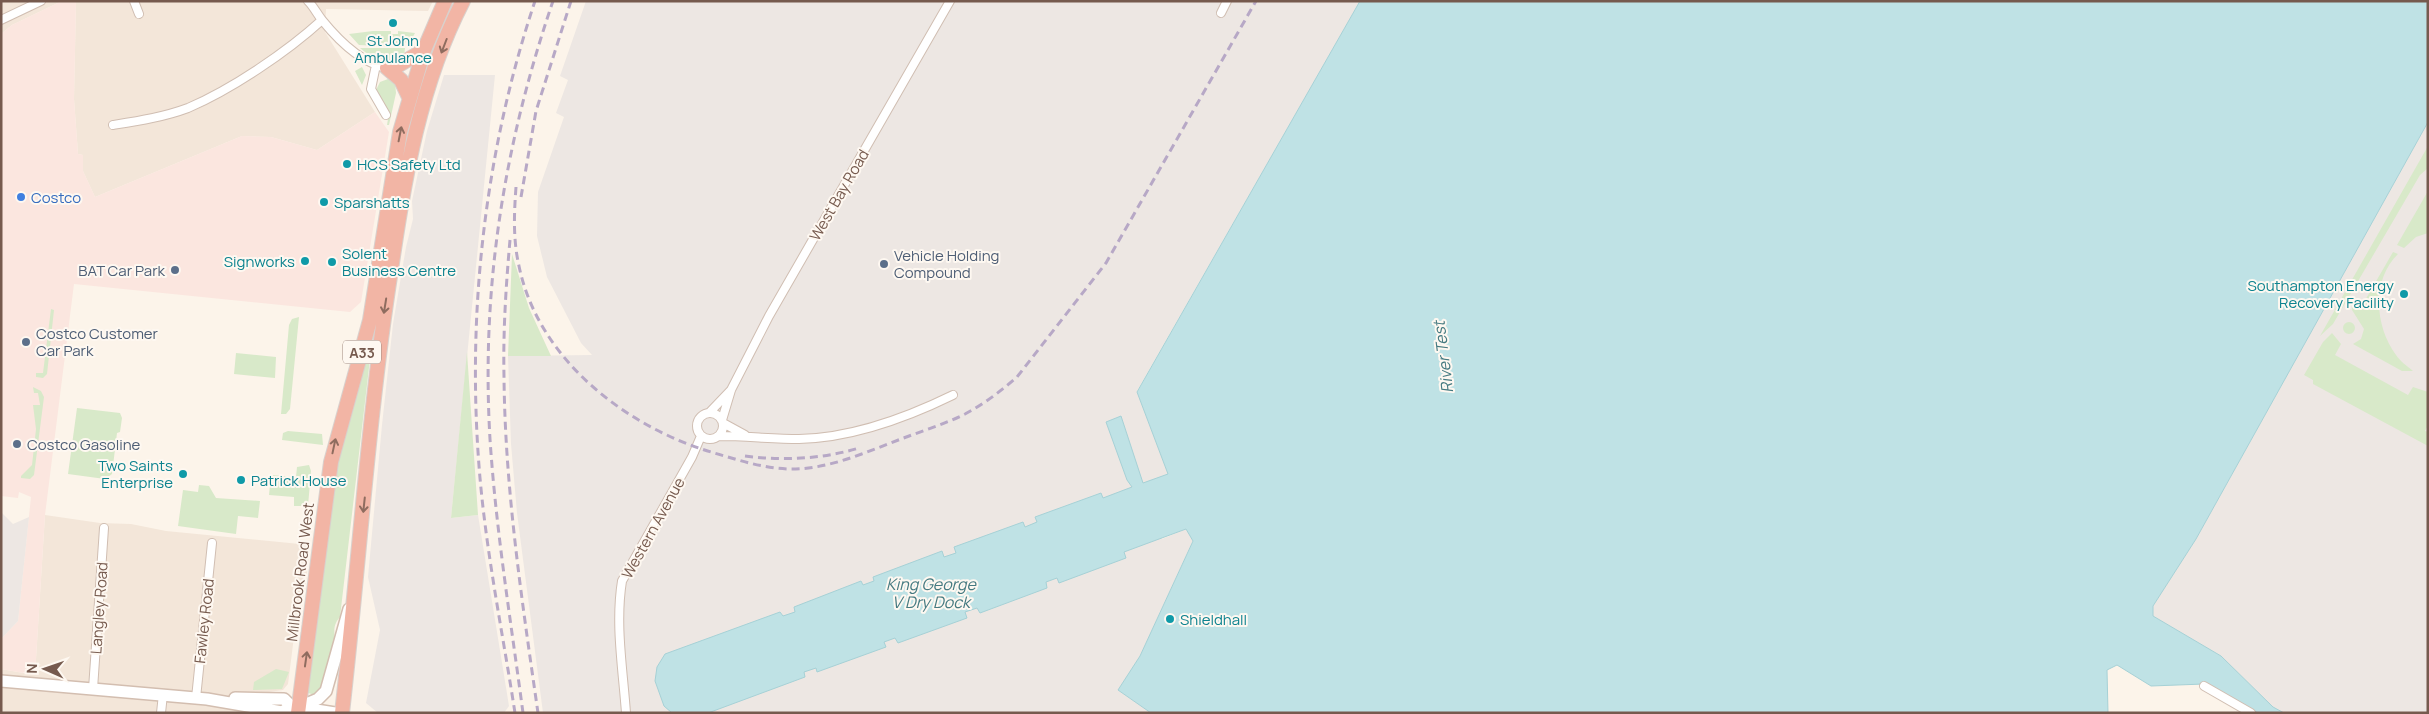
<svg xmlns="http://www.w3.org/2000/svg" width="2429" height="714" viewBox="0 0 2429 714" font-family="Manrope,sans-serif">
  <rect width="100%" height="100%" fill="#fcf4ea"/>
  <path fill="#f3e6d9" d="M1,1H62L12,25L1,34Z
    M76,1H433L428,11L326,9L325,32L375,112L317,150L271,137L242,136L95,197L83,171V155L78,154L74,99Z
    M45,515L100,523L131,524L166,531L310,545L305,591L296,621L288,684L283,690L255,694L253,713H1V669L35,675Z"/>
  <path fill="#fbe6df" d="M62,1H76L74,99L78,154L83,155V171L95,197L242,136L271,137L317,150L375,112L389,132L361,302L350,312L74,284L45,515L35,675L1,669V639L18,621L31,497L19,492L18,498L1,496V34L12,25Z"/>
  <path fill="#ede7e3" d="M586,1H1360L1137,391L1168,474L1162,539L1186,529L1193,540L1140,656L1118,690L1151,713H543L517,513L511,444L508,356L592,355L581,343L547,277L537,236L538,192L564,117L556,113L568,80L560,76Z
    M444,75H495L451,518L478,515L509,706L504,713H378L366,703L380,630L368,577L382,425L393,324L406,247L413,219L412,201L427,131Z
    M2428,122V713H2284L2273,707L2221,656L2153,616V606L2196,539Z
    M1,512L13,524L29,517L18,621L1,639Z"/>
  <path fill="#d8e9c9" d="M373,31H391V34H398V31L415,33C407,52 376,45 359,45L349,34Z
    M360,48H405L404,58C388,63 372,59 360,48Z
    M362,67L366,75L362,85L355,71Z
    M388,79L395,82L396,93L389,125H387L389,113L376,90L380,82Z
    M2428,146V168L2420,175L2333,324L2320,336Z
    M2428,191V233L2416,237L2404,248L2397,245Z
    M2393,252L2398,254C2371,280 2375,327 2396,355C2400,361 2407,366 2413,371H2402L2353,344L2361,339L2364,329L2352,310V307L2360,309Z
    M512,254L529,308L551,356H508Z
    M51,309L54,310L47,374L43,378L36,377V373H43Z
    M299,317L290,409L286,414H281L289,325L292,319Z
    M2343 328a6 6 0 1 1 12 0a6 6 0 1 1-12 0Z
    M2332,333L2341,344L2335,355L2408,395L2413,387L2428,392V425L2425,431L2428,432V446L2313,384V380L2304,375L2323,342Z
    M467,352L478,515L451,518Z
    M236,353L276,357L275,378L234,374Z
    M365,359H370L340,617C331,627 336,633 334,645C332,664 328,682 315,695L308,693L309,680L337,462Z
    M33,387L41,391L44,397L34,475L30,479L21,478V476L32,465L36,429L33,405H40L38,393H34Z
    M77,408L120,413L122,418L120,432L117,433L112,474L105,479L68,474Z
    M288,431L322,434L323,445L282,440L283,433Z
    M309,465L311,471L308,506H294V497L269,495L271,475L296,477L297,467Z
    M199,485L209,486L216,498L260,501L258,518L238,516L236,534L178,526L183,490L198,492Z
    M276,669L289,672L282,689L253,690L254,682Z"/>
  <path fill="#bfe2e5" stroke="#a6d1d6" d="M1360,1H2428V122L2196,539L2153,606V616L2221,656L2273,707L2284,713H2258L2204,684L2151,686L2117,665L2107,670L2108,713H1151L1118,690L1140,656L1193,541L1186,529L1124,552L1126,558L1059,583L1057,578L1046,582L1047,588L980,613L977,608L965,612L967,618L898,643L895,638L884,642L886,647L817,672L816,668L804,672L805,677L708,713H672L664,706L655,681L657,667L665,654L780,612L783,616L795,612L794,607L861,581L863,585L874,581L873,577L942,551L944,557L956,553L954,547L1023,522L1025,527L1037,522L1035,517L1101,493L1103,498L1132,487L1127,480L1106,422L1121,416L1143,483L1168,474L1137,392Z"/>
  <g fill="none" stroke-linecap="round" stroke-linejoin="round">
    <g stroke="#d0beb2" stroke-width="10">
      <path id="street" d="M134,1L139,14
        M308,1C314,7 317,14 322,20C339,41 361,63 387,68
        M1221,13L1227,1
        M1,20L41,1
        M376,65L371,89L386,115
        M113,125C138,121 164,117 188,108C232,89 287,52 322,20
        M697 426a13 13 0 1 1 26 0a13 13 0 1 1-26 0Z
        M709,413L731,390
        M722,420L731,390L769,316L950,1
        M723,423L745,435
        M719,436C746,436 772,439 799,439C851,438 906,418 953,395
        M2204,686L2251,713
        M93,689L104,528
        M196,698L212,543
        M161,713L163,694
        M626,713C623,670 615,624 622,581L692,457L701,436"/>
    </g>
    <g stroke="#d3beb0" stroke-width="14">
      <path id="secondary" d="M1,681L207,699L282,712L291,706
        M235,698L284,699L291,706L335,713
        M299,707L318,699L326,691L349,609"/>
    </g>
    <g stroke="#d9d1cd" stroke-width="16">
      <path id="highway" d="M387,68L399,65L424,50
        M387,68L401,80L409,97
        M298,713L331,462L370,320L400,132L424,50L445,1
        M342,713C359,565 368,417 391,270C404,179 420,84 463,1"/>
    </g>
    <use href="#street" stroke="#fff" stroke-width="8"/>
    <use href="#secondary" stroke="#fff" stroke-width="11"/>
    <use href="#highway" stroke="#f2b5a5" stroke-width="14"/>
    <path stroke="#b7a8c6" stroke-width="3" stroke-dasharray="8 5" stroke-linecap="butt" d="M516,187C514,214 513,240 519,266C538,359 625,426 711,452C738,460 765,469 792,469C830,469 866,452 901,439C922,431 945,424 965,414C984,404 1001,391 1017,377L1106,263L1256,1
      M521,197L536,111L571,1
      M510,240C506,285 503,331 504,377C505,489 522,601 538,713
      M745,456C784,461 822,459 859,448
      M515,713C503,635 487,557 480,478C466,317 484,154 535,1
      M523,713C511,622 496,531 490,439C481,287 504,145 553,1"/>
  </g>
  <defs><path id="oneway-shaft" d="M-6 0H5M1.5-3L5.5 0L1.5 3" fill="none" stroke-width="1.6" stroke-linecap="round" stroke-linejoin="round" transform="scale(1.25)"/></defs>
  <g stroke="#8f6c5f">
    <use href="#oneway-shaft" transform="translate(444 46) rotate(111)"/>
    <use href="#oneway-shaft" transform="translate(400 134) rotate(-79)"/>
    <use href="#oneway-shaft" transform="translate(385 306) rotate(99)"/>
    <use href="#oneway-shaft" transform="translate(334 446) rotate(-78)"/>
    <use href="#oneway-shaft" transform="translate(364 505) rotate(96)"/>
    <use href="#oneway-shaft" transform="translate(306 659) rotate(-82)"/>
  </g>
  <g fill="#0f9aa8" stroke="#fef8f1" stroke-width="2">
    <circle cx="393" cy="23" r="5"/>
    <circle cx="347" cy="164" r="5"/>
    <circle cx="324" cy="202" r="5"/>
    <circle cx="305" cy="261" r="5"/>
    <circle cx="332" cy="262" r="5"/>
    <circle cx="2404" cy="294" r="5"/>
    <circle cx="183" cy="474" r="5"/>
    <circle cx="241" cy="480" r="5"/>
    <circle cx="1170" cy="619" r="5"/>
  </g>
  <circle fill="#3f7fe0" stroke="#fef8f1" stroke-width="2" cx="21" cy="197" r="5"/>
  <g fill="#5c6f8a" stroke="#fef8f1" stroke-width="2">
    <circle cx="884" cy="264" r="5"/>
    <circle cx="175" cy="270" r="5"/>
    <circle cx="26" cy="342" r="5"/>
    <circle cx="17" cy="444" r="5"/>
  </g>
  <g text-anchor="middle" dominant-baseline="central" stroke-width="4" stroke-linejoin="round" paint-order="stroke">
    <rect fill="#fef8f1" stroke="#9f897f" stroke-width="1" x="343" y="340.5" width="38" height="23" rx="4"/>
    <g font-size="14" font-weight="bold" fill="#765a4e">
      <text x="362" y="352">A33</text>
    </g>
    <g font-size="15" fill="#0d838f" stroke="#fef8f1" text-anchor="start">
      <text x="393" y="40" text-anchor="middle">St John<tspan x="393" dy="17">Ambulance</tspan></text>
      <text x="357" y="164">HCS Safety Ltd</text>
      <text x="334" y="202">Sparshatts</text>
      <text x="342" y="253">Solent<tspan x="342" dy="17">Business Centre</tspan></text>
      <text x="295" y="261" text-anchor="end">Signworks</text>
      <text x="2394" y="285" text-anchor="end">Southampton Energy<tspan x="2394" dy="17">Recovery Facility</tspan></text>
      <text x="173" y="465" text-anchor="end">Two Saints<tspan x="173" dy="17">Enterprise</tspan></text>
      <text x="251" y="480">Patrick House</text>
      <text x="1180" y="619">Shieldhall</text>
    </g>
    <g font-size="15" fill="#765a4e" stroke="#fef8f1">
      <text transform="translate(839 195) rotate(-60)">West Bay Road</text>
      <text transform="translate(653 528) rotate(-61)">Western Avenue</text>
      <text transform="translate(300 572) rotate(-83)">Millbrook Road West</text>
      <text transform="translate(99 608) rotate(-86)">Langley Road</text>
      <text transform="translate(204 621) rotate(-84)">Fawley Road</text>
    </g>
    <g font-size="15" fill="#366cbe" stroke="#fef8f1" text-anchor="start">
      <text x="31" y="197">Costco</text>
    </g>
    <g font-size="15" fill="#4e5e75" stroke="#fef8f1" text-anchor="start">
      <text x="894" y="255">Vehicle Holding<tspan x="894" dy="17">Compound</tspan></text>
      <text x="165" y="270" text-anchor="end">BAT Car Park</text>
      <text x="36" y="333">Costco Customer<tspan x="36" dy="17">Car Park</tspan></text>
      <text x="27" y="444">Costco Gasoline</text>
    </g>
    <g font-size="16" font-style="italic" fill="#457a81" stroke="#fef8f1">
      <text transform="translate(1443 357) rotate(-97)">River Test</text>
      <text x="931" y="584">King George<tspan x="931" dy="18">V Dry Dock</tspan></text>
    </g>
  </g>
  <rect width="2429" height="714" fill="none" stroke="#765a4e" stroke-width="5"/>
  <g transform="translate(45 669) rotate(272)" stroke="#fef8f1" stroke-width="4" paint-order="stroke">
  <path d="M0-4L9 19L0 12L-9 19Z" fill="#765a4e"/>
  <text y="-8" font-size="14" font-weight="bold" text-anchor="middle" fill="#765a4e">N</text>
  </g>
</svg>
